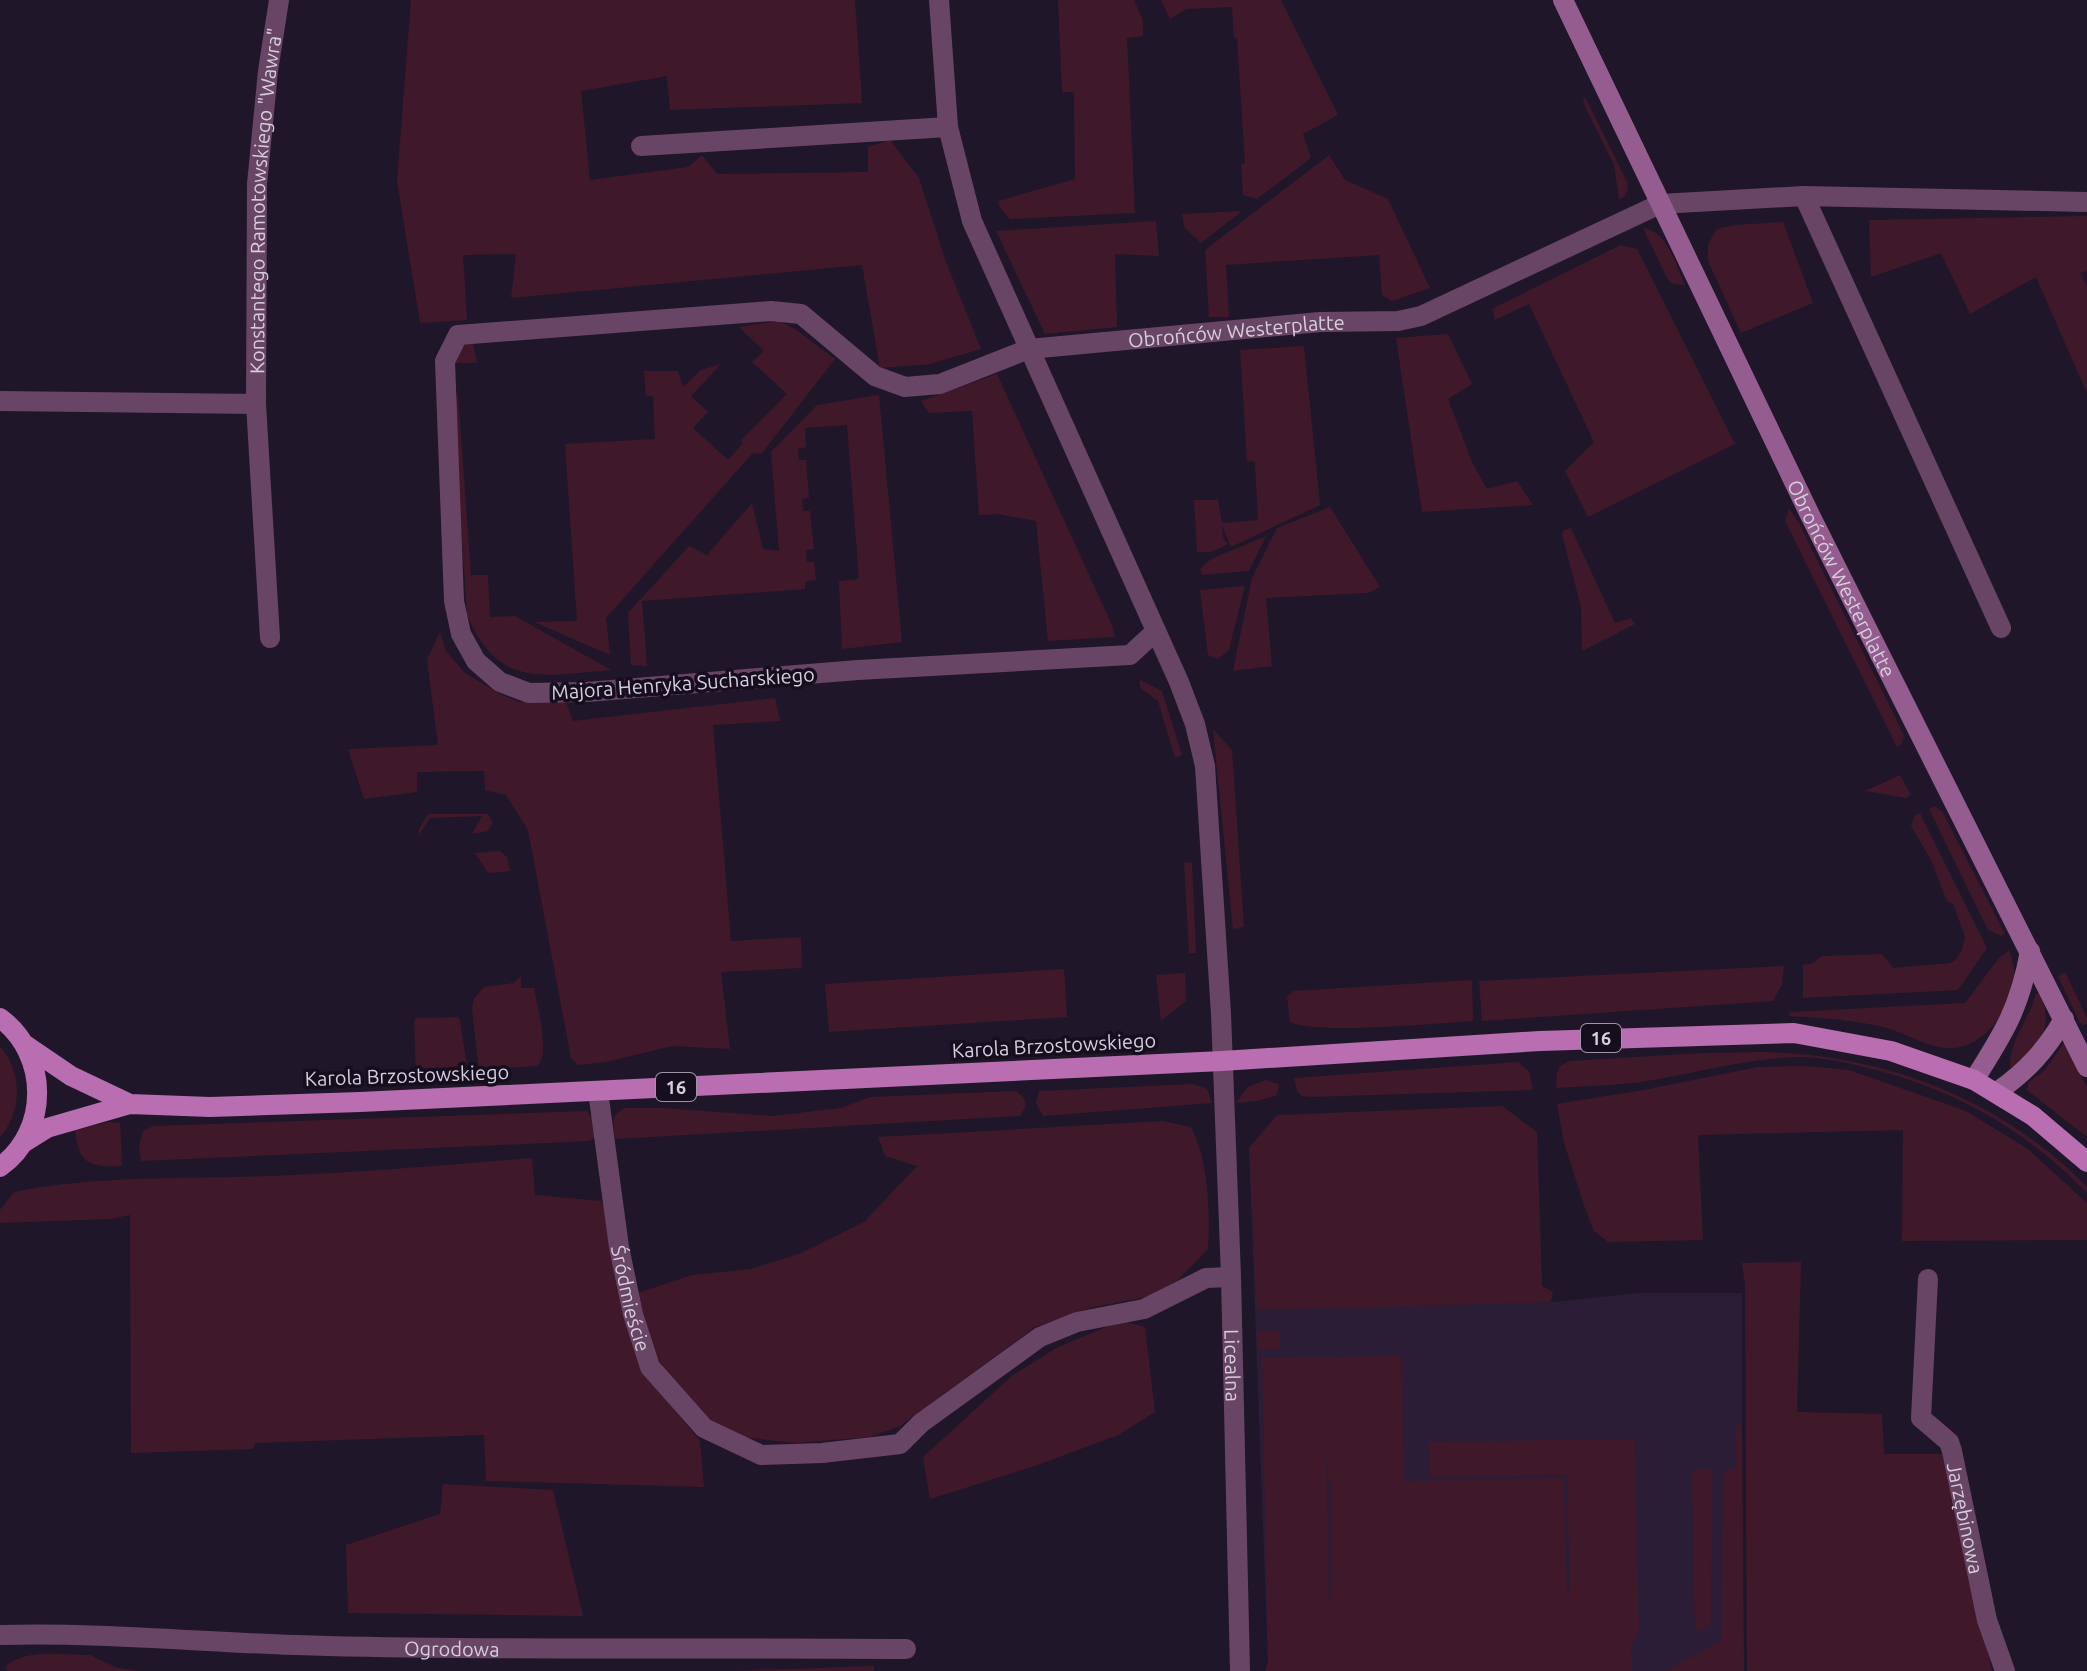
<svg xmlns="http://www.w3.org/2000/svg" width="2087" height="1671" viewBox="0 0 2087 1671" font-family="Ubuntu,sans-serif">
  <rect width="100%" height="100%" fill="#201629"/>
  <path fill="#2a1d35" d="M1537,1132L1542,1303L1640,1293H1742V1671H1436L1268,1662L1249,1148Z"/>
  <path fill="#3f192a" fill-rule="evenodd" d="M411,0H855L862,103L670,110L667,76L581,91L590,180L688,167L702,155L717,174L868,172V147L890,140L919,178L946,262L981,349L930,364L880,368L862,265L511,298L516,254L463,255L467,320L420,323L397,181Z
    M1058,0H1134L1143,21V36L1127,38L1135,213L1010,219L1000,208L998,201L1075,179L1074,92H1062Z
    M1161,0H1281L1338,115L1303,134L1311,158L1257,199L1243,195L1241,164L1245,163L1237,38H1234L1232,7L1186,9L1170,19Z
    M1585,97L1627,182L1628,189L1624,197L1619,199L1614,165L1583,102Z
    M1329,155L1345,180L1388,199L1430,288L1392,301L1382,295L1379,255L1226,265L1229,317H1209L1205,250Z
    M1242,211L1201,243L1184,227L1182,214Z
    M2087,216V271L2080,273L2087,286V393L2036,277L1970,314L1941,253L1871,277L1869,220Z
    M1156,221L1159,256L1115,254L1117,327L1045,334L996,231Z
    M1783,222L1813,303L1741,333L1708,261V244L1717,229L1734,225Z
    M1643,228C1667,230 1676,266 1685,285L1673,284L1668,280Z
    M1621,245L1637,249L1735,444L1588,517L1565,471L1594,442L1529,304L1495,320L1492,309Z
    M779,321L795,329L835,359L762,453L752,454L606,618L610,655L534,622L577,621L565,444L655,439L653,396H646L644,371H678L683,387L701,370L721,364L691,396L708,412L693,428L728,460L743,443L741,440L787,394L752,362L764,351L739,327Z
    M1448,334L1472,384L1448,399L1472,462L1487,489L1517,481L1533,505L1422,512L1396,338Z
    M472,338L477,363H452L451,339Z
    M1304,346L1320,505L1231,547L1222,525L1223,538L1228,544L1211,552H1197L1194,500H1218L1222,523L1258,520L1255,462L1247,461L1240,350Z
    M997,374L1112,625L1115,637L1048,641L1036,521L998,514L979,515L972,411L929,413L921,401Z
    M458,395L471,575H488L490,617L515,616L611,670C544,675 499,690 467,615L452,396Z
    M879,395L902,642L842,649L839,581L859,579L847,425L805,428L806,447L798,449L799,460H806L809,498L802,499L803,511H810L814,549L806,550L807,562H814L816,580L805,581V589L642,601L647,666L631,665L628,613L689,546L707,555L752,503L763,549L779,551L771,452L817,405Z
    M1330,507L1380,587L1368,593L1266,598L1272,666L1233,671L1252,578L1277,528Z
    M1789,509L1799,523L1898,723L1904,736L1901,745L1897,747L1785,521Z
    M1571,528L1615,623L1631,618L1635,624L1582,651L1581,607L1562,534L1564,530Z
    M1266,536L1249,571L1202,575L1200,569L1211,559Z
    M1245,586L1229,650L1218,659L1208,655L1200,590Z
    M440,632L446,651L465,673L500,694L519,702L565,699L573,721L775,698L780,721L713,725L731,941L801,937L802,968L721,972L730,1049L672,1046L606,1062L578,1065L571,1058L528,830L506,795L485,790L484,771L417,772V792L364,799L348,749L438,745L427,659Z
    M1140,680L1162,691L1182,755L1175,758L1158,701L1140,688Z
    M1213,729L1232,750L1244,927L1233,929Z
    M1900,775L1911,795L1906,798L1865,791Z
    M1934,806L1942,811L2005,934L2001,936L1988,930L1929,809Z
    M1920,813L1987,948L1958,990L1803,998V965L1813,963L1822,956L1882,954L1893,968L1950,963L1956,960L1962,949L1965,937L1953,904L1947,901L1931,860L1911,826L1915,815Z
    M428,814H488L493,822L488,831L472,834L482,816L430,818L419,835V829Z
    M500,851L507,857L510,871L488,873L475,853Z
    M1184,862L1192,863L1196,953H1189Z
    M2009,950C2012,959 2016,971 2014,980C2011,1010 1984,1047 1952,1048C1930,1049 1908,1034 1887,1028C1855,1020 1822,1018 1789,1016L1790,1012L1965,1003L1999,958Z
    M1784,966L1782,984L1773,1001L1482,1021L1479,981Z
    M1064,969L1067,1017L829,1032L825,984Z
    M2065,972L2087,1018V1024L2083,1025L2080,1023L2058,976Z
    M1185,973L1186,1001L1161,1021L1156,975Z
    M521,976V988H534C537,1006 551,1055 537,1066L479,1070L472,1009L474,999L484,987L514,983Z
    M1472,980L1473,1021C1439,1023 1315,1035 1290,1022L1287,997L1294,991Z
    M2039,993C2056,1023 2039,1053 2010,1068C2009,1040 2029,1020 2036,994Z
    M458,1017L460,1020L467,1067L464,1071H416L414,1021L417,1018Z
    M2064,1043L2087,1087V1137L2027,1090L2029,1082L2044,1071Z
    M0,1046C22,1072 23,1111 0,1137Z
    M1764,1052C1884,1054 2003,1100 2087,1187V1193C2027,1130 1952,1088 1868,1068C1844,1062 1822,1057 1797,1057C1743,1059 1693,1074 1641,1082C1613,1086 1584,1086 1556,1088L1557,1074L1560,1066L1570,1061L1702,1053Z
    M1518,1062L1529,1071L1533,1090L1310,1097L1302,1096L1297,1091L1294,1078Z
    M1806,1066L1849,1070L1966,1111L2028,1149L2087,1203V1240L1902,1241L1903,1130L1698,1135L1703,1240L1608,1242L1594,1231L1585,1208L1564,1143L1557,1104L1649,1089L1758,1067Z
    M1265,1080L1279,1084L1277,1095L1258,1101L1236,1103L1248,1087Z
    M1193,1084L1207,1089L1212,1103L1043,1116L1036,1103L1039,1091Z
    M1016,1091L1024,1098L1026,1105L1020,1116L615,1139L613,1122L616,1114L624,1108H663L772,1116L841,1108L870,1097Z
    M1502,1106L1537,1132L1542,1286L1553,1292L1551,1302L1257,1310L1249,1148L1277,1115Z
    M587,1111L592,1118L595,1137L590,1141L141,1161L139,1146L143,1131L153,1126Z
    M1163,1121L1191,1127C1209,1163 1210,1209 1208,1249L1178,1280L1151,1296L1089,1308L1035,1327L900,1426L870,1437L795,1443L734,1436L698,1413L655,1355L638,1293L692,1275L751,1269L801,1253L864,1222L917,1166L885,1156L878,1137Z
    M110,1122L120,1123L122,1166C90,1168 78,1164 75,1129Z
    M532,1158L535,1195L601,1201L609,1215L646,1376L700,1441L704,1487L486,1481L484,1435L255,1443L253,1449L131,1453L130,1215L110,1219L0,1223V1210L14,1192C97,1175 186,1179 270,1176C357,1173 445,1165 532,1158Z
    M1801,1262L1797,1412L1882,1414L1884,1454H1942L1951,1464L1992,1671H1747L1745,1285L1742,1263Z
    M1121,1321L1145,1327L1155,1412L1118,1435L1035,1466L930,1499L923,1457L1013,1375L1058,1347Z
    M1279,1330L1280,1349L1258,1350L1257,1332Z
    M1401,1356L1404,1481L1564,1478L1567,1594L1570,1593L1567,1475L1430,1477L1429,1442L1635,1439L1639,1633L1631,1646L1632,1671H1265L1268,1662L1262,1358ZM1326,1443L1328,1482H1332V1600H1329Z
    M1736,1425H1742L1744,1671H1666L1721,1641L1723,1470L1736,1469Z
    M1692,1470H1712L1711,1624L1695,1634Z
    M443,1484L553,1490L583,1616L348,1613L346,1545L440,1514Z
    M90,1655L115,1667L138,1671H7L6,1666C27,1648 63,1655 90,1655Z
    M874,1666V1671H735Z"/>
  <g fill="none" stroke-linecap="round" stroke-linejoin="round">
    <g stroke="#694565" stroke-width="20">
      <path id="s1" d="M939,0L948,127L972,221L1179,682L1195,724L1205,766L1221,1014L1231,1277L1240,1671"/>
      <path d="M641,146L948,127"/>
      <path d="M1804,196L2001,628"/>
      <path d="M0,401L256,404"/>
      <path id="s2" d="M1156,631L1130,655L858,670L587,692L529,693L500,682L476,661L461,634L454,601L445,361L458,335L771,311L801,314L875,376L905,387L940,384L1029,349L1320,322L1398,321L1421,316L1660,204L1804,196L2087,202"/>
      <path id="s3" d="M270,638L256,404L257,184L268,71L279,0"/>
      <path id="s4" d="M598,1091L619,1247L633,1314L650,1367L704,1428L761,1455L822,1453L900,1444L921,1423L1040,1337L1077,1322L1144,1309L1206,1278L1231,1277"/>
      <path id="s5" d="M1928,1279L1921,1418L1949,1442L1952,1451L1987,1620L2005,1671"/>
      <path id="s6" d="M0,1635C110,1632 219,1644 328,1646C521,1651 713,1647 906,1649"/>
    </g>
    <g stroke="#955c8f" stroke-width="20">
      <path id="s7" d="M1563,0L1810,515L2087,1067"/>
      <path d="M1974,1080C2004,1033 2020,1007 2030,951"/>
      <path d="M1997,1092C2027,1071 2046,1050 2064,1019"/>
    </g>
    <path stroke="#b86eb0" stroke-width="20" d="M0,1018C49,1054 50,1131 0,1167
      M24,1044L71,1076L130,1104
      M23,1143L47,1128L130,1104L210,1107L360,1102L1222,1061L1540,1041L1794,1033L1891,1051L1974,1080L2033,1116L2087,1162"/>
  </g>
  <g text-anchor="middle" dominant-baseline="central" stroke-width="7" stroke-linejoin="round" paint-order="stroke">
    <g fill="#160d1f" stroke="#9c95a3" stroke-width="2">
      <rect x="1581" y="1024" width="40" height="28" rx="6"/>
      <rect x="656" y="1073" width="40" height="28" rx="6"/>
    </g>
    <g font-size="18" font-weight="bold" fill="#d5cfdc">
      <text x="1601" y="1038">16</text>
      <text x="676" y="1087">16</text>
    </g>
    <g font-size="20" fill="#d5cfdc" stroke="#160d1f">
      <text stroke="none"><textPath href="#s3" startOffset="438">Konstantego Ramotowskiego "Wawra"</textPath></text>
      <text stroke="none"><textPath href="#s2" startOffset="1846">Obrońców Westerplatte</textPath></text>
      <text stroke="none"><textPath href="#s7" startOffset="642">Obrońców Westerplatte</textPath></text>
      <text transform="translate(683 683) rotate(-4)">Majora Henryka Sucharskiego</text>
      <text transform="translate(1054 1045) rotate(-3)">Karola Brzostowskiego</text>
      <text transform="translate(407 1075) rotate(-2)">Karola Brzostowskiego</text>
      <text stroke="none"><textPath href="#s4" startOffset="210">Śródmieście</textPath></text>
      <text stroke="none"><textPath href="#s1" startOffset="1418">Licealna</textPath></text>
      <text stroke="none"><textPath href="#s5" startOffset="254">Jarzębinowa</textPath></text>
      <text stroke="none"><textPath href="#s6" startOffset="452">Ogrodowa</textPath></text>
    </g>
  </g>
</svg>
